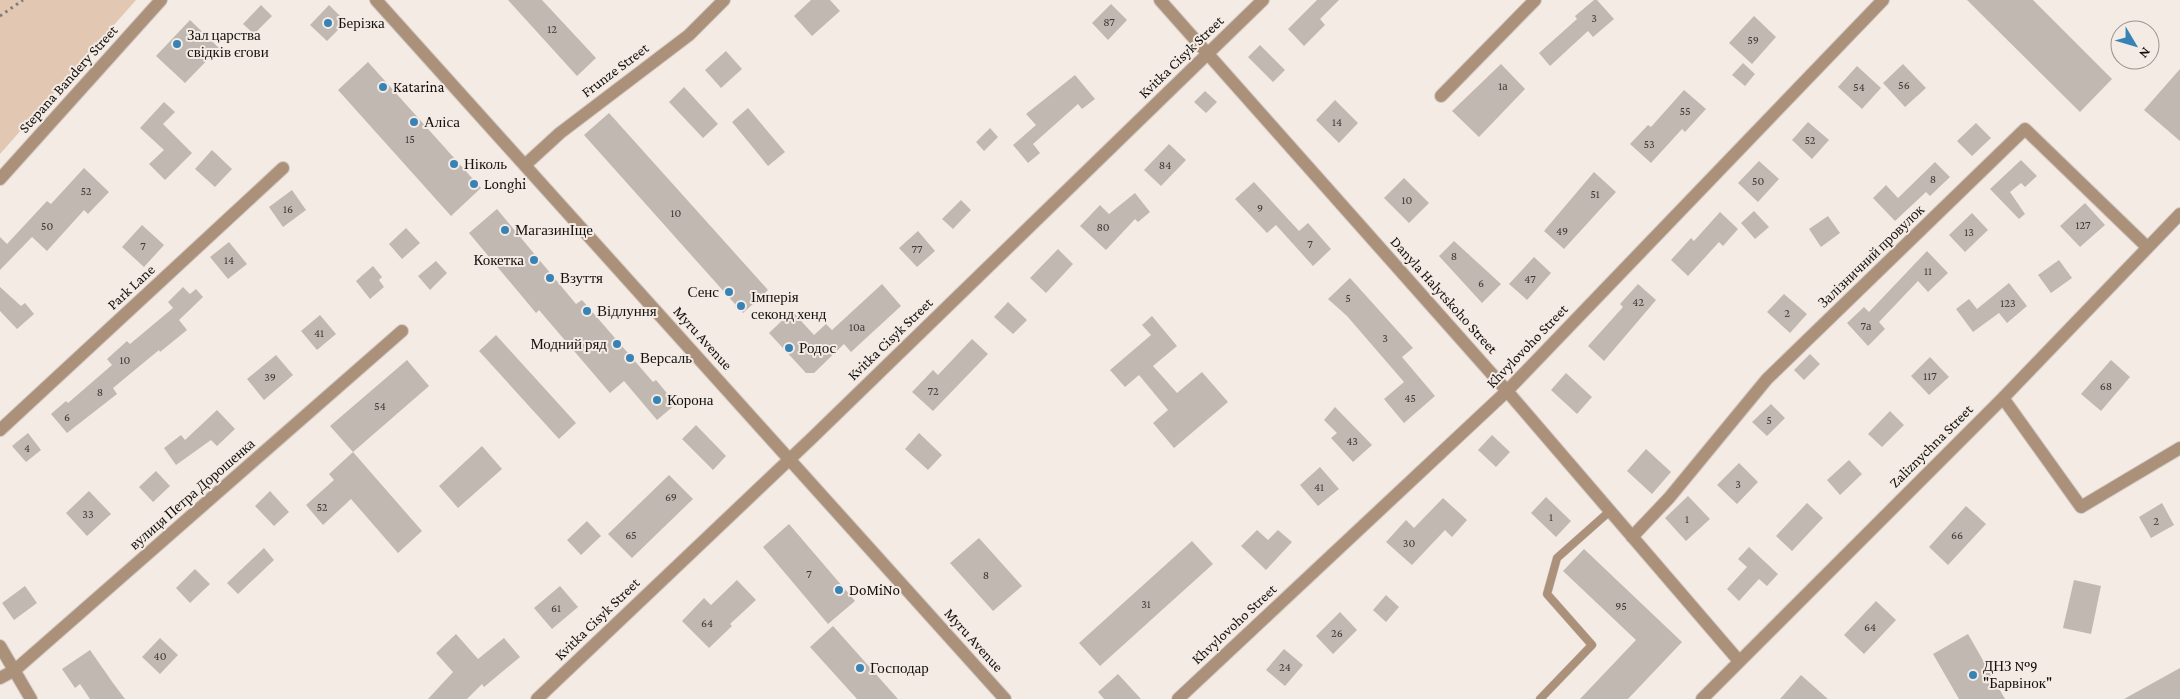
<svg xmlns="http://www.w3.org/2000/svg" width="2180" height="699" viewBox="0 0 2180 699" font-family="'Crimson Pro',serif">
  <rect width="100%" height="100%" fill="#f4ebe4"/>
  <path fill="#e2c8b3" d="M0,0H136L0,154Z"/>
  <path fill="#c1b8b2" d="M508,0H542L596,58L577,76Z
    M811,0H830L840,11L812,36L794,16Z
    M1317,0H1339L1320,19L1325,25L1304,46L1288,29Z
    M1594,0H1597L1614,19L1593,37L1588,31L1550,66L1539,53L1577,19L1575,16Z
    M1967,0H2033L2112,79L2080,112Z
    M1111,4L1127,20L1108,40L1092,23Z
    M261,5L272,16L254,34L243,24Z
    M329,5L346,22L327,41L310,25Z
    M1754,16L1776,37L1752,64L1729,43Z
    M190,20L219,48L185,83L156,56Z
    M1260,45L1285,70L1273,82L1248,57Z
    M726,51L742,69L721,88L705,70Z
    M368,62L481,188L451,216L338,90Z
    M1743,63L1755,74L1745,86L1732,75Z
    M1501,64L1525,89L1479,137L1452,111Z
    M1903,64L1926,88L1905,107L1883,83Z
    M1857,66L1881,88L1862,109L1838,87Z
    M2180,69V141L2144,110Z
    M1075,75L1095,99L1082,109L1078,104L1033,144L1040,153L1028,163L1013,145L1036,125L1026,114Z
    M684,87L718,124L703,138L669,102Z
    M1684,90L1706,109L1685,132L1682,129L1651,163L1630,144L1648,125L1651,127Z
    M1205,91L1217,102L1206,113L1194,102Z
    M1335,100L1358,123L1339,143L1316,120Z
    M164,102L175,112L163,124L192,153L165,180L149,164L164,150L140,128Z
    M748,108L785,152L768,166L732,122Z
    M609,113L768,290L743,313L584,135Z
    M1808,122L1829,140L1812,159L1792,140Z
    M1976,123L1991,138L1972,156L1957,141Z
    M990,128L998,137L984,151L976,142Z
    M1169,144L1186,160L1161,186L1144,170Z
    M212,150L232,169L215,187L195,169Z
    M2021,160L2037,176L2025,187L2021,183L2010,192L2025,214L2019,219L1990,189Z
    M1759,161L1779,179L1758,202L1738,183Z
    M1935,162L1950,177L1930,196L1926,192L1895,221L1873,198L1886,185L1898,198Z
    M84,168L109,192L88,214L84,210L47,251L32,237L0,270V237L7,244L47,201L51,204Z
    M1594,172L1616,192L1564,249L1544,231Z
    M1404,178L1429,203L1409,223L1384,198Z
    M1254,182L1299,231L1308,223L1331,249L1313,266L1276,225L1267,233L1235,199Z
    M292,190L306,210L283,227L269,207Z
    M1135,193L1150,212L1138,222L1135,219L1106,250L1080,226L1100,205L1109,214Z
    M961,200L971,210L953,229L942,219Z
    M2085,203L2105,225L2080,247L2060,226Z
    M497,209L576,304L582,300L653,382L656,380L676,404L657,420L624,381L610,393L539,310L536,313L469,233Z
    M1754,211L1769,227L1755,239L1741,223Z
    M1720,212L1738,229L1723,246L1719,242L1688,276L1671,260L1691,238L1694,241Z
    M1972,213L1988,230L1965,252L1949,235Z
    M1828,216L1840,233L1821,247L1809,229Z
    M142,225L164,245L144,267L122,247Z
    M406,228L420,243L402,259L389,244Z
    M918,231L935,251L917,267L899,248Z
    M1454,241L1501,284L1482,303L1439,256Z
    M229,242L247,264L228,279L210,257Z
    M1058,249L1073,264L1046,293L1030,278Z
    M1927,251L1948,273L1928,292L1918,281L1879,322L1885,329L1868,346L1847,323L1864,307L1869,312Z
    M1534,257L1551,273L1527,300L1509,284Z
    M2059,260L2072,278L2051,293L2038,275Z
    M436,261L447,273L430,290L418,276Z
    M373,266L382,277L379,280L384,287L370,299L356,281Z
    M1350,278L1413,348L1402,357L1435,396L1404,423L1384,399L1404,382L1347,316L1328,299Z
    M2009,283L2027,306L2007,323L1999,313L1973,332L1956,309L1969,299L1977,309Z
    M882,284L901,306L851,352L844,344L814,373H806L769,333L792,311L814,335L826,324L832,330Z
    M1638,284L1656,300L1604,361L1588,346L1623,307L1620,304Z
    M0,287L21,306L25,303L34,314L17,329L0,311Z
    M183,287L190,294L196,289L203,297L179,320L187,330L160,352L159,350L113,388L117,394L67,433L51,414L66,401L68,403L112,365L107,359L127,341L130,344L173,308L168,302Z
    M1784,294L1807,314L1790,333L1767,312Z
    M1008,302L1027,320L1013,334L994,317Z
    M320,315L336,334L317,350L301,331Z
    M1152,316L1177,346L1153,366L1177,393L1202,372L1228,402L1174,448L1153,423L1168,410L1139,375L1125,387L1110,370L1151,335L1142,325Z
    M496,335L576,423L559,439L479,351Z
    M972,339L988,354L933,411L912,392L933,370L938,375Z
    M1810,354L1820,364L1804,380L1794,370Z
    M276,355L293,375L264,400L247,379Z
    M1930,357L1949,377L1929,395L1911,376Z
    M407,360L429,386L353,452L330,426Z
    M2111,360L2130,377L2101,411L2081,394Z
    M1566,373L1592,397L1577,414L1551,390Z
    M1771,404L1785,418L1767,436L1752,422Z
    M1335,407L1372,445L1353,462L1331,438L1337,433L1324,420Z
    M217,410L235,429L217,446L211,440L176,465L164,448L181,435L185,440Z
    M1890,411L1904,425L1882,447L1868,434Z
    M696,425L726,456L713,470L682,439Z
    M28,433L41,450L26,462L12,446Z
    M919,433L942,455L928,470L905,449Z
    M1492,435L1510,452L1496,467L1478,450Z
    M482,446L502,469L458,508L439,486Z
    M1646,449L1671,472L1652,494L1627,471Z
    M353,452L422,531L398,553L351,499L323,525L306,505L334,480L329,474Z
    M1849,460L1862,474L1840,495L1827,480Z
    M1739,463L1758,482L1737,504L1717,485Z
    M1320,467L1339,489L1318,506L1300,485Z
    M156,471L170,486L153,502L139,487Z
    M669,475L693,499L632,558L608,534Z
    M89,491L111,514L87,536L66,513Z
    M270,491L289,512L274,526L255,506Z
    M1688,496L1710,519L1686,541L1665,518Z
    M1546,497L1571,521L1556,537L1531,513Z
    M1443,498L1467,520L1452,537L1445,530L1412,565L1386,542L1406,520L1414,528Z
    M1807,503L1823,518L1792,551L1776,536Z
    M2162,503L2174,525L2151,538L2139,517Z
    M1966,506L1986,524L1948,565L1929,547Z
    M587,521L601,536L581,555L567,540Z
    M789,524L855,601L828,624L763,547Z
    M1257,530L1268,540L1278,530L1292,542L1266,570L1241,546Z
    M979,538L1022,586L993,611L950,563Z
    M1192,541L1213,564L1100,666L1079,643Z
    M1749,547L1778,574L1767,586L1759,579L1739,601L1727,589L1747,567L1738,559Z
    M264,548L274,560L238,594L227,583Z
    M1584,549L1682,642L1628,699H1580L1636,640L1563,571Z
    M195,569L210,584L190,603L176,588Z
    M737,580L756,600L730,624L732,626L709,648L682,621L704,598L711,605Z
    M2074,580L2101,586L2091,634L2063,628Z
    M25,586L37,603L14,620L2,603Z
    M560,586L578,607L552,629L534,608Z
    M1386,595L1399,607L1386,622L1373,610Z
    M1876,601L1896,620L1864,654L1844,635Z
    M1340,612L1357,630L1333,654L1316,636Z
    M833,626L898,699H857L810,647Z
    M456,634L478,659L504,638L520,657L484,687L482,684L467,699H428L453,672L436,653Z
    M1968,634L2005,699H1959L1933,654Z
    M160,638L178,655L160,674L142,657Z
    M1284,649L1303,665L1285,686L1266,670Z
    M90,650L113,683L125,699H90L80,684L75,688L62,669Z
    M2180,668V699H2124Z
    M1118,674L1141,699H1104L1098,692Z
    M1801,675L1828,699H1780Z"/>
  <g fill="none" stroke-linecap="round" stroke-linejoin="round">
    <g stroke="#d0c8c2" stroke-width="9">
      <path id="lane" d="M1540,699L1592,645L1547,594L1557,558L1610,511"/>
    </g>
    <g stroke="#d0c8c2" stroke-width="14">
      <path id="street" d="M376,0L1005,699
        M1160,0L1507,391L1739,661
        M1441,96L1535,0
        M525,165L560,133L689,35L724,0
        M0,179L161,0
        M2003,398L2081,507L2180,448
        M0,430L283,168
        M1632,537L1669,498L1767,379L2025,129L2147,247
        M0,646L31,699
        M0,678L15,670L402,331
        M537,699L812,438L1263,0
        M1178,699L1507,391L1883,0
        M1702,699L2003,398L2180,214"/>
    </g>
    <path stroke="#827c77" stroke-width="3" stroke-dasharray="2.5 4" stroke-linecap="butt" d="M0,16L23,0"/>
    <use href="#lane" stroke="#ac917a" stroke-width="8"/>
    <use href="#street" stroke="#ac917a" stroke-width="12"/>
  </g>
  <g fill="#3883b6" stroke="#f4ebe4" stroke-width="2">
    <circle cx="328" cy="23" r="5"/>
    <circle cx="177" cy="44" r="5"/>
    <circle cx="383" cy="87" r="5"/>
    <circle cx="414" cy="122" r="5"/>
    <circle cx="454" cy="164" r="5"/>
    <circle cx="474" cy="184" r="5"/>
    <circle cx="505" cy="230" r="5"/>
    <circle cx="534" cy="260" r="5"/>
    <circle cx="550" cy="278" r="5"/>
    <circle cx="729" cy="292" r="5"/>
    <circle cx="741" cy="306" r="5"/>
    <circle cx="587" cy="311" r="5"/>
    <circle cx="617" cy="344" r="5"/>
    <circle cx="789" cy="348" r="5"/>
    <circle cx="630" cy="358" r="5"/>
    <circle cx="657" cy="400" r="5"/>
    <circle cx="839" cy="590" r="5"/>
    <circle cx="860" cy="668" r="5"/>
    <circle cx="1973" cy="675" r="5"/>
  </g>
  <g text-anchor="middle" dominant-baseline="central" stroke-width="4" stroke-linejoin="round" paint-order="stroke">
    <g font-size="12" fill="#3e3a37">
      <text x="1594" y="18">3</text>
      <text x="1109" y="22">87</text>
      <text x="552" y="29">12</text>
      <text x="1753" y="40">59</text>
      <text x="1904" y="85">56</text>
      <text x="1503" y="86">1а</text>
      <text x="1859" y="87">54</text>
      <text x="1685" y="111">55</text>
      <text x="1337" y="122">14</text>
      <text x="410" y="139">15</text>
      <text x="1810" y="140">52</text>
      <text x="1649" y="144">53</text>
      <text x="1165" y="165">84</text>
      <text x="1933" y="179">8</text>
      <text x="1758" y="181">50</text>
      <text x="86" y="191">52</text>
      <text x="1595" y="194">51</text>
      <text x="1407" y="200">10</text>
      <text x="1260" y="208">9</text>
      <text x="288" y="209">16</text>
      <text x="676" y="213">10</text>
      <text x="2083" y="225">127</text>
      <text x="47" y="226">50</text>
      <text x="1103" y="227">80</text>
      <text x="1562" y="231">49</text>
      <text x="1969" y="232">13</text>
      <text x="1310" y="244">7</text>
      <text x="143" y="246">7</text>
      <text x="917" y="249">77</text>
      <text x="1454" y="256">8</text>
      <text x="229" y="260">14</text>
      <text x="1928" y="271">11</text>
      <text x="1530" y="279">47</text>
      <text x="1481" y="283">6</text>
      <text x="1348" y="298">5</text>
      <text x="1638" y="302">42</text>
      <text x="2008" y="303">123</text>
      <text x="1787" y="313">2</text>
      <text x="1866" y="326">7а</text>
      <text x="857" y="327">10а</text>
      <text x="319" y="333">41</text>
      <text x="1385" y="338">3</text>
      <text x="125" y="360">10</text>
      <text x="1930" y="376">117</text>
      <text x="270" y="377">39</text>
      <text x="2106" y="386">68</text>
      <text x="933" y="391">72</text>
      <text x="100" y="392">8</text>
      <text x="1410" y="398">45</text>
      <text x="380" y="406">54</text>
      <text x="67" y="417">6</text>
      <text x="1769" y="420">5</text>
      <text x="1352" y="441">43</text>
      <text x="27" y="448">4</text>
      <text x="1738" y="484">3</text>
      <text x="1319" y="487">41</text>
      <text x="671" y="497">69</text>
      <text x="322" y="507">52</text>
      <text x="88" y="514">33</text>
      <text x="1551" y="517">1</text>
      <text x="1687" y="519">1</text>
      <text x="2156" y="521">2</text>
      <text x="631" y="535">65</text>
      <text x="1957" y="535">66</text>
      <text x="1409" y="543">30</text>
      <text x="809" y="574">7</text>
      <text x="986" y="575">8</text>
      <text x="1146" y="604">31</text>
      <text x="1621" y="606">95</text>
      <text x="556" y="608">61</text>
      <text x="707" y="623">64</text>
      <text x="1870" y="627">64</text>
      <text x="1337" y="633">26</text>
      <text x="160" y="656">40</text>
      <text x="1285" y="667">24</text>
    </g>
    <g font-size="15" fill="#13100e" stroke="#f4ebe4" text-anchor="start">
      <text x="338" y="23">Берізка</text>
      <text x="187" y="35">Зал царства<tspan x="187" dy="17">свідків єгови</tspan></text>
      <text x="393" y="87">Katarina</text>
      <text x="424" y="122">Аліса</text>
      <text x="464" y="164">Ніколь</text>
      <text x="484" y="184">Longhi</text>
      <text x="515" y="230">МагазинІще</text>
      <text x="524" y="260" text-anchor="end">Кокетка</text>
      <text x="560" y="278">Взуття</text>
      <text x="719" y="292" text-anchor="end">Сенс</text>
      <text x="751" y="297">Імперія<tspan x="751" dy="17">секонд хенд</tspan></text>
      <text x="597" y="311">Відлуння</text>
      <text x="607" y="344" text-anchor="end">Модний ряд</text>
      <text x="799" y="348">Родос</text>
      <text x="640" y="358">Версаль</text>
      <text x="667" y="400">Корона</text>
      <text x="849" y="590">DoMiNo</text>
      <text x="1983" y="666">ДНЗ №9<tspan x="1983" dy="17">"Барвінок"</tspan></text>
      <text x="870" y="668">Господар</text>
    </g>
    <g font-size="15" fill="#13100e" stroke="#f4ebe4">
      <text transform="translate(1181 57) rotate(-44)">Kvitka Cisyk Street</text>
      <text transform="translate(615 70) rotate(-37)">Frunze Street</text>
      <text transform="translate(68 79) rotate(-48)">Stepana Bandery Street</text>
      <text transform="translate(1871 256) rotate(-44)">Залізничний провулок</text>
      <text transform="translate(131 287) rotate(-43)">Park Lane</text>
      <text transform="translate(1444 295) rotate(48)">Danyla Halytskoho Street</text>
      <text transform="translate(703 338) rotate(48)">Myru Avenue</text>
      <text transform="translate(890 339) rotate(-44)">Kvitka Cisyk Street</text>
      <text transform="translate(1527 346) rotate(-46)">Khvylovoho Street</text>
      <text transform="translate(1931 446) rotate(-45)">Zaliznychna Street</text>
      <text transform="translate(192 494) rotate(-41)">вулиця Петра Дорошенка</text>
      <text transform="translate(597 619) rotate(-44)">Kvitka Cisyk Street</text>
      <text transform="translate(1234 624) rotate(-43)">Khvylovoho Street</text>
      <text transform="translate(974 640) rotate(48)">Myru Avenue</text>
    </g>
  </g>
  <g transform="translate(2135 45) rotate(128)"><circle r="24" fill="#f4ebe4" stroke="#9a938e"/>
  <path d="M0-4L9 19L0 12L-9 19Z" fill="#3883b6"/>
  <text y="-8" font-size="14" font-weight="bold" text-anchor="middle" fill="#13100e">N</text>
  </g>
</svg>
